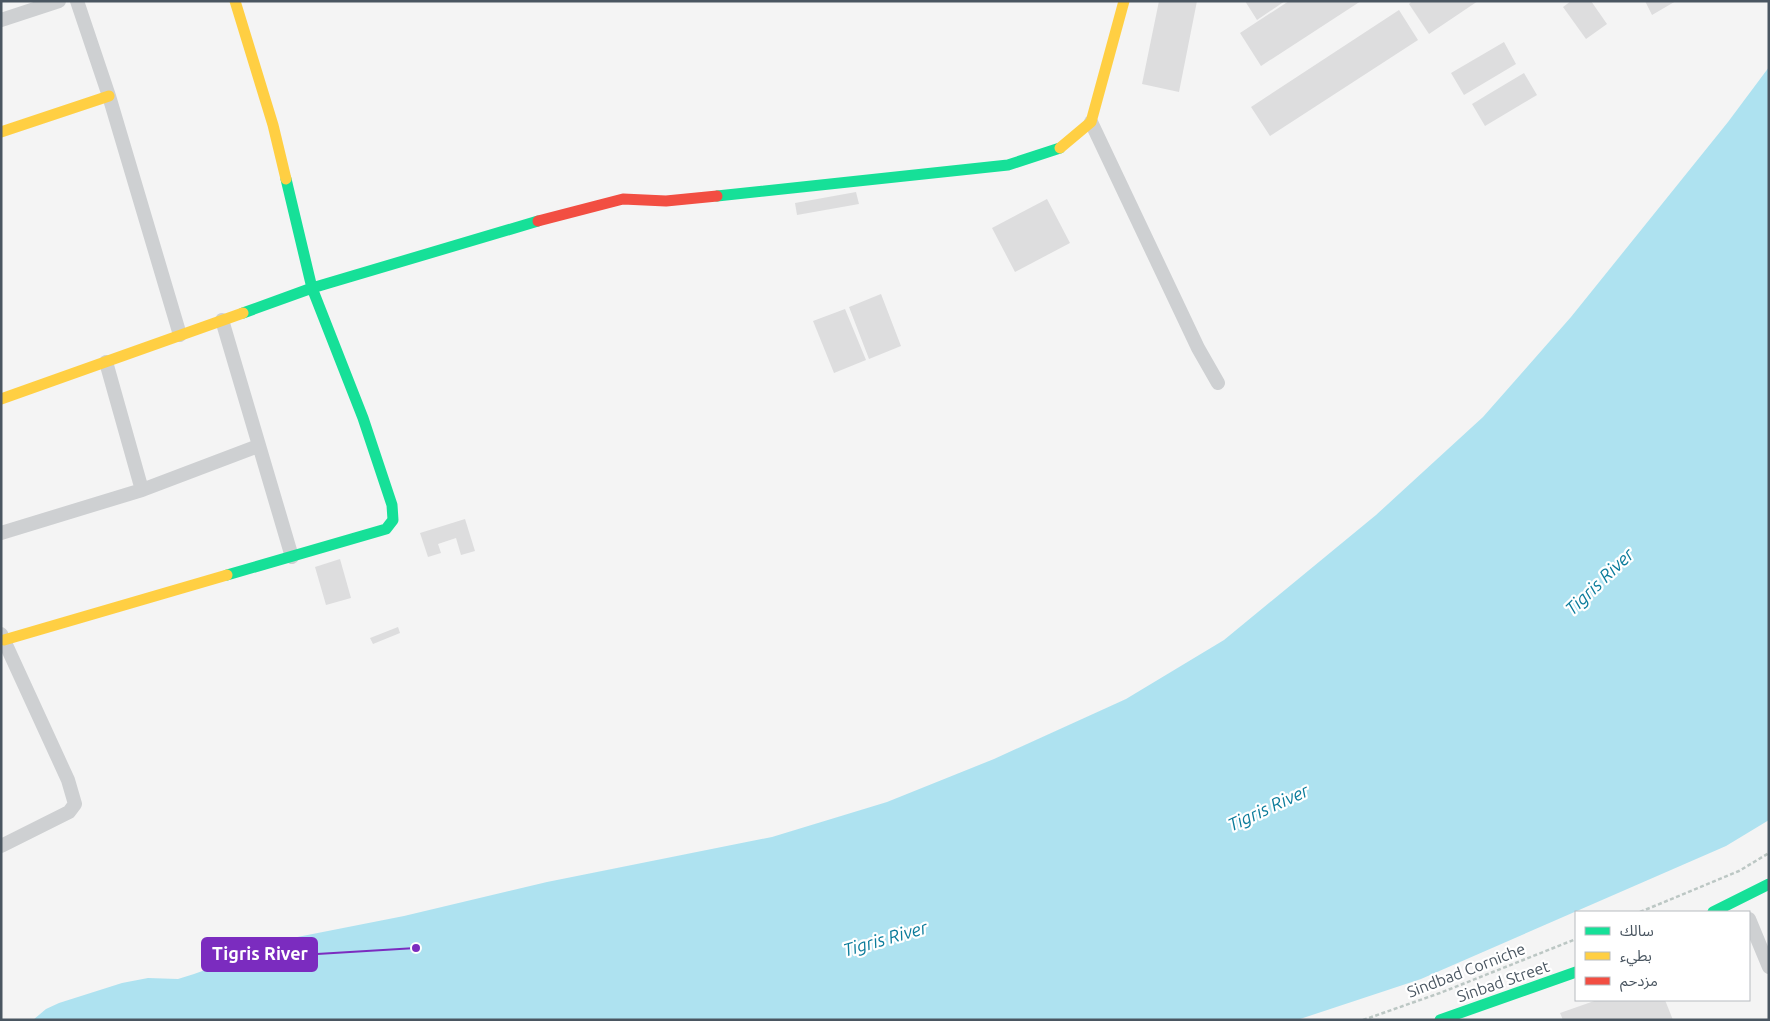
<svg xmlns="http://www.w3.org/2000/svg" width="1770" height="1021" viewBox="0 0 1770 1021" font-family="Ubuntu,'Noto Sans Arabic',sans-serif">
  <rect width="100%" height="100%" fill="#f4f4f4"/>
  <path fill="#aee2f0" d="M1769,67V820L1726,846L1421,979L1297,1020H33L46,1009L59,1003L122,983L148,978L178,979L194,974L219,965L237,955L272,942L404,916L547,882L772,837L887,802L994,759L1126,699L1224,640L1376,515L1483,417L1571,317L1728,122Z"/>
  <path fill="#ddddde" d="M1159,1H1197L1179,92L1142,84Z
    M1245,1H1285L1257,20Z
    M1289,1H1361L1261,66L1240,33Z
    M1412,1H1478L1429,34L1409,4Z
    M1571,1H1591L1607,24L1586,39L1563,7Z
    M1645,1H1676L1652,15Z
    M1399,10L1418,40L1270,136L1251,107Z
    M1504,42L1516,64L1464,95L1451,73Z
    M1524,73L1537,95L1485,126L1472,104Z
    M856,192L859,204L797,215L795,203Z
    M1047,199L1070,243L1015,272L992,228Z
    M881,294L901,346L869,359L849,307Z
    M845,309L866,360L834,373L813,321Z
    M465,519L475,551L461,555L456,538L438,544L441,553L428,557L420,533Z
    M340,559L351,598L326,605L315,567Z
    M398,627L400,633L373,644L370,638Z
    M1597,1000H1665L1673,1020H1563L1560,1013Z"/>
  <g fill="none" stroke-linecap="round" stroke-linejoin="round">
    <path stroke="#bcc7c4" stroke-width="2.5" stroke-dasharray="4 2.5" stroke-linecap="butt" d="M1640,912L1739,871L1769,853
      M1363,1020L1440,993L1576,939"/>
    <path stroke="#ced0d2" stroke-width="14" d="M77,1L109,96L180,335
      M1,20L59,1
      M1091,122L1198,348L1218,383
      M222,320L292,557
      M106,362L142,490
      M1,533L142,490L258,446
      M1,634L68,780L75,804L69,812L1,846
      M1749,919L1769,967"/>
    <path stroke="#16e098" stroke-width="11" d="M717,196L1008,165L1060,148
      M243,313L312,288L538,221
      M227,575L386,529L393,520L392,505L363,418L312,288L286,179
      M1713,912L1769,884
      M1440,1020L1576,972"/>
    <path stroke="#ffcf43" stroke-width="11" d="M235,1L273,125L286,179
      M1,132L109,96
      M1060,148L1091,122L1124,1
      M1,399L243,313
      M4,640L227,575"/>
    <path stroke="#f24e42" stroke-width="11" d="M538,221L623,199L666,201L717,196"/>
  </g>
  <g text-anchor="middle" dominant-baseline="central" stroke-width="4.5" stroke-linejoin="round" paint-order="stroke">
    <g font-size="16" fill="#4a5661" stroke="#fff">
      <text transform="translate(1466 970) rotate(-21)">Sindbad Corniche</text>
      <text transform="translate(1503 981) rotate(-19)">Sinbad Street</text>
    </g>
    <g font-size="18" font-style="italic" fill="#0c7c9b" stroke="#fff">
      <text transform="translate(1599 581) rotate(-44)">Tigris River</text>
      <text transform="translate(1268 807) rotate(-25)">Tigris River</text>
      <text transform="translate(885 938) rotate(-16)">Tigris River</text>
    </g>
  </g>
  <path fill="none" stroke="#7b2cbf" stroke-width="2" d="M416 948L317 954"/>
  <circle fill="#7b2cbf" stroke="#fff" stroke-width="2" cx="416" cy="948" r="5"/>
  <rect fill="#7b2cbf" stroke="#7b2cbf" stroke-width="2" x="202" y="938" width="115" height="33" rx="5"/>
  <g font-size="18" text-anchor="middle" font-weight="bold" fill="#fff">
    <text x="260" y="960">Tigris River</text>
  </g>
  <rect width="1770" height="1021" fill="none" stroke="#4a5661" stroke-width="5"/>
  <rect x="1575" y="911" width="175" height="90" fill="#ffffff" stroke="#b7bbc0"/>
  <rect x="1585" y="927" width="25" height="8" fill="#16e098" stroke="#b7bbc0"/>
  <text x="1620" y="936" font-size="15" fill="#4a5661">سالك</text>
  <rect x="1585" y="952" width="25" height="8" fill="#ffcf43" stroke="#b7bbc0"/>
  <text x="1620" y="961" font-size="15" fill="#4a5661">بطيء</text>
  <rect x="1585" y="977" width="25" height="8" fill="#f24e42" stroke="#b7bbc0"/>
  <text x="1620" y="986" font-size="15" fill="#4a5661">مزدحم</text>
</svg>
